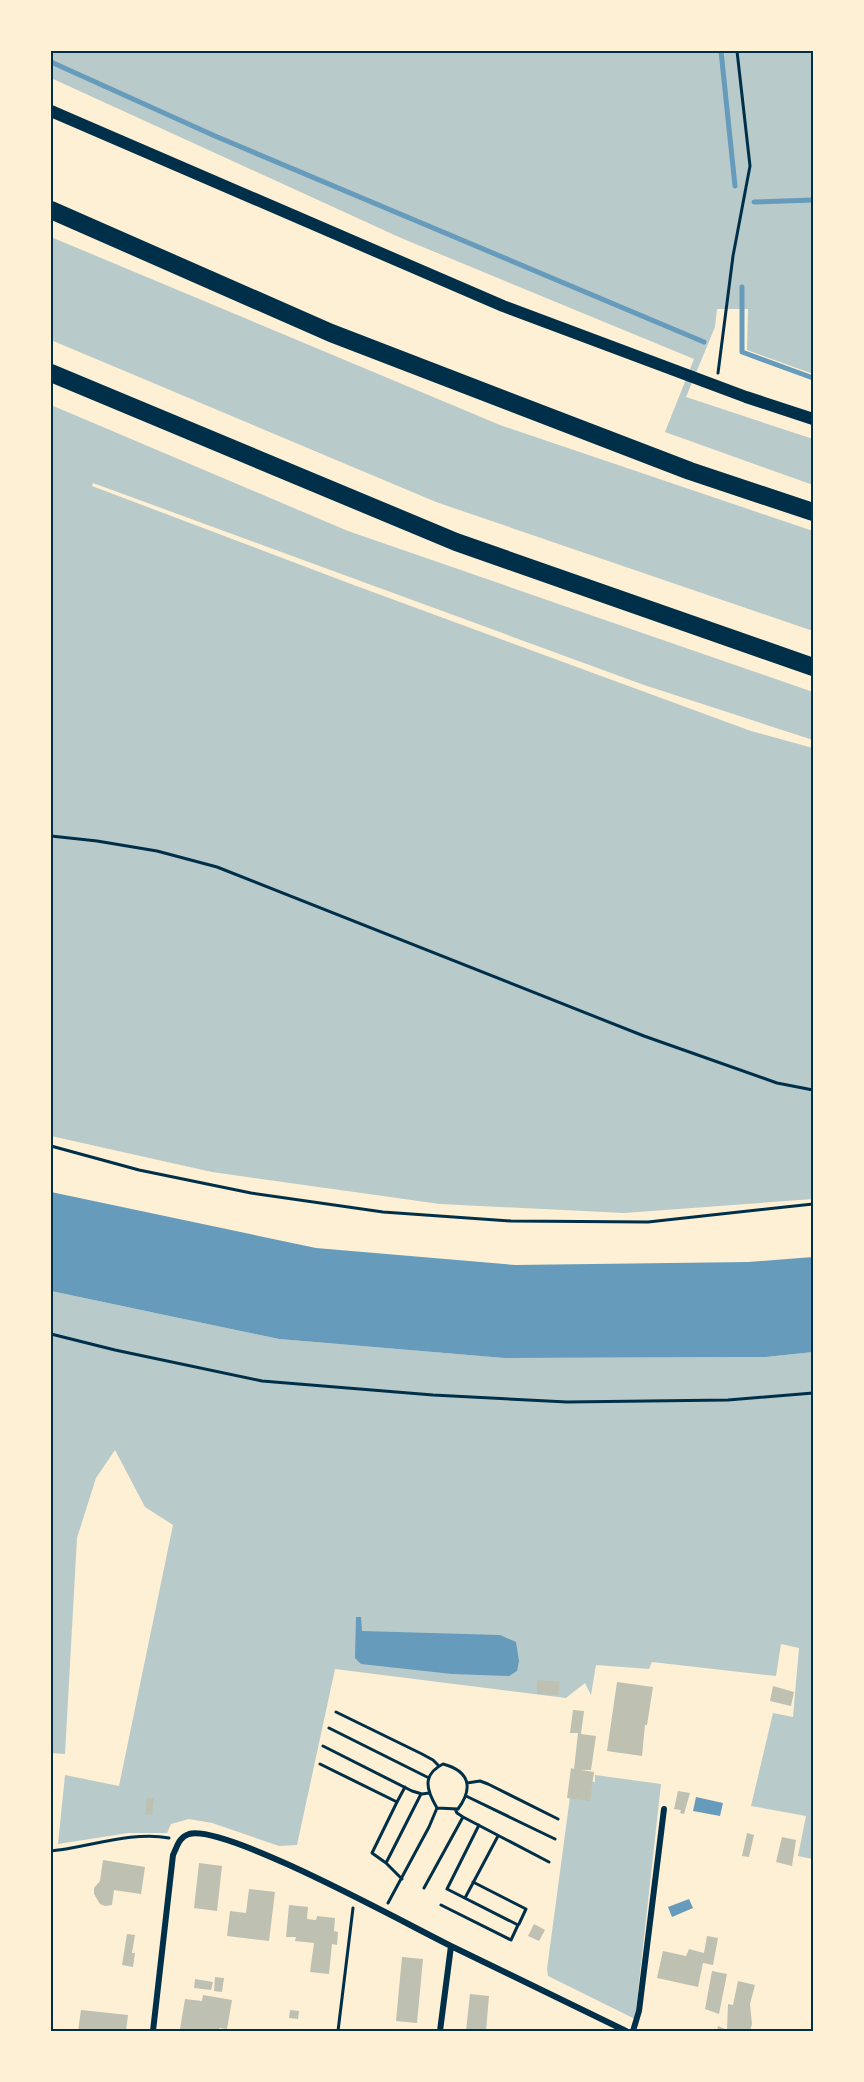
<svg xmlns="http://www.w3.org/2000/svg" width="864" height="2082" viewBox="0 0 864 2082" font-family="'Zilla Slab',serif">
  <rect width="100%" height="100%" fill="#fdf0d5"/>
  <path fill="#b9caca" d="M51,51H813V374L747,350L748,309H717L715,327L686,397L813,439V485L665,432L694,359L401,238L51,78Z
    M51,237L500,425L813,531V631L436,502L51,340Z
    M51,405L348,531L813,692V740L644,685L93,483L92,486L351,584L751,731L813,748V1199L624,1213L440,1204L212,1172L51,1136Z
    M51,1291L279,1339L504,1358L766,1357L813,1352V1859L798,1856L806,1816L751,1806L773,1713L793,1717L799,1648L781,1644L776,1676L652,1662L649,1669L596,1665L591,1695L585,1683L566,1698L335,1669L297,1845L279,1846L212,1823L189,1819L171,1824L167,1833H128L58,1844L65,1775L119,1786L173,1525L145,1507L115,1450L96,1478L77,1538L65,1754L51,1753Z
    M595,1775L661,1784L635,2019L548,1976L547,1969L572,1782H595Z"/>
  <path fill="#669bbc" d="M51,1192L316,1248L515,1265L748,1262L813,1257V1352L766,1357L504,1358L279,1339L51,1291Z
    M356,1617H361L362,1631L500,1635L516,1642L519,1661L517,1671L509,1676L452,1674L361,1664L355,1658Z
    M696,1797L723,1803L720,1816L693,1811Z
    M689,1899L693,1908L672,1917L668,1907Z"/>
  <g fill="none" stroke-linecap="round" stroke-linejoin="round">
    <path stroke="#669bbc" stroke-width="5" d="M721,51L735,186
      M51,62L215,136L704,342
      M754,202L813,200
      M742,287V352L813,378"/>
  </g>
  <path fill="#bec0b2" d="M537,1680L560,1682L558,1695L537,1694Z
    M617,1682L653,1687L647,1725H645L642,1756L607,1751Z
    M773,1686L794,1692L791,1706L770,1701Z
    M573,1710L584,1711L581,1734L596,1736L591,1770H581L594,1772L590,1801L567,1798L571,1768L574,1769L578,1733H570Z
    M678,1791L690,1793L684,1814L680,1813L681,1810L674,1809Z
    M147,1798H154L152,1815L145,1814Z
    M747,1833L754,1835L749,1857L742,1856Z
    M782,1837L796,1840L792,1866L776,1862Z
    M103,1860L145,1867L141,1894L114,1890L112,1905L105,1906L100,1904L94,1894V1888L100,1881Z
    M199,1863L222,1866L217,1911L194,1908Z
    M249,1889L275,1892L269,1941L227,1936L230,1911L246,1913Z
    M289,1905L308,1907L307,1919L316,1920L317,1916L335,1918L334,1931L338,1932L337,1945L332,1944L329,1974L310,1972L314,1943L295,1941L296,1937H286Z
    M534,1924L545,1930L539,1941L528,1936Z
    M127,1934L135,1935L132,1953H135L133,1967L122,1965Z
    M707,1936L718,1938L713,1965L703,1963L698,1987L657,1978L663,1951L686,1956L689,1949L704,1953Z
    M402,1957L423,1959L417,2023L396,2021Z
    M712,1971L727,1974L719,2014L705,2009Z
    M215,1977L224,1978L222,1992L214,1991Z
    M195,1979L213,1982L211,1990L194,1988Z
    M738,1981L755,1985L750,2004L752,2024L750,2031H717L718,2026L727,2030L728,2004L733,2005Z
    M470,1994L489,1996L486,2031H466Z
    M203,1995L232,2000L227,2029L219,2028V2031L180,2029L185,1999L202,2001Z
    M81,2010L128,2015L126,2031H78Z
    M290,2010L299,2011L298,2019L289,2018Z"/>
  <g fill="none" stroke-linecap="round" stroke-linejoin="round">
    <path stroke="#003049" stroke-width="3" d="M718,373L733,256L750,166L737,51
      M51,836L97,841L157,851L217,867L644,1036L777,1083L813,1090
      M51,1146L139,1170L251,1193L383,1212L511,1221L648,1222L813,1204
      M51,1334L115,1350L262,1381L433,1395L567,1402L728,1400L813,1393
      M336,1712L422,1754L433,1760L439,1766
      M329,1728L429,1778
      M323,1746L412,1791L422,1794L429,1793
      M320,1764L397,1802L405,1787
      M467,1783L480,1781L488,1784L558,1819
      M466,1796L555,1839
      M397,1802L372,1853L386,1863L402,1879
      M455,1809L457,1813L463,1817L549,1862
      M51,1851C89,1847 132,1831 169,1838
      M386,1863L421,1794
      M473,1882L526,1909L519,1924
      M424,1888L463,1817
      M465,1898L498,1836
      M388,1903L429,1827L437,1808C427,1791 421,1775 443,1764C469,1771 474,1787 458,1809L437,1808
      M441,1905L511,1940L518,1925L447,1889L479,1825
      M338,2031L353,1908"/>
    <path stroke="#003049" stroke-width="6" d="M153,2031L173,1855C177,1847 179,1837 189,1834C226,1824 410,1926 453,1947C510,1975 568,2003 626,2031
      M440,2031L451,1946
      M633,2031L639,2011L664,1809"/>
    <path stroke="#003049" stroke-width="12" d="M51,111L503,306L746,397L813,419"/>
    <path stroke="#003049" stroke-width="18" d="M51,210L331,333L690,471L813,512
      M51,373L456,542L813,667"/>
  </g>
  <rect width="864" height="2082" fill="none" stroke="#fdf0d5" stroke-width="105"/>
  <rect x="52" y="52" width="760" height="1978" fill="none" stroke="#003049" stroke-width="2"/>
</svg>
